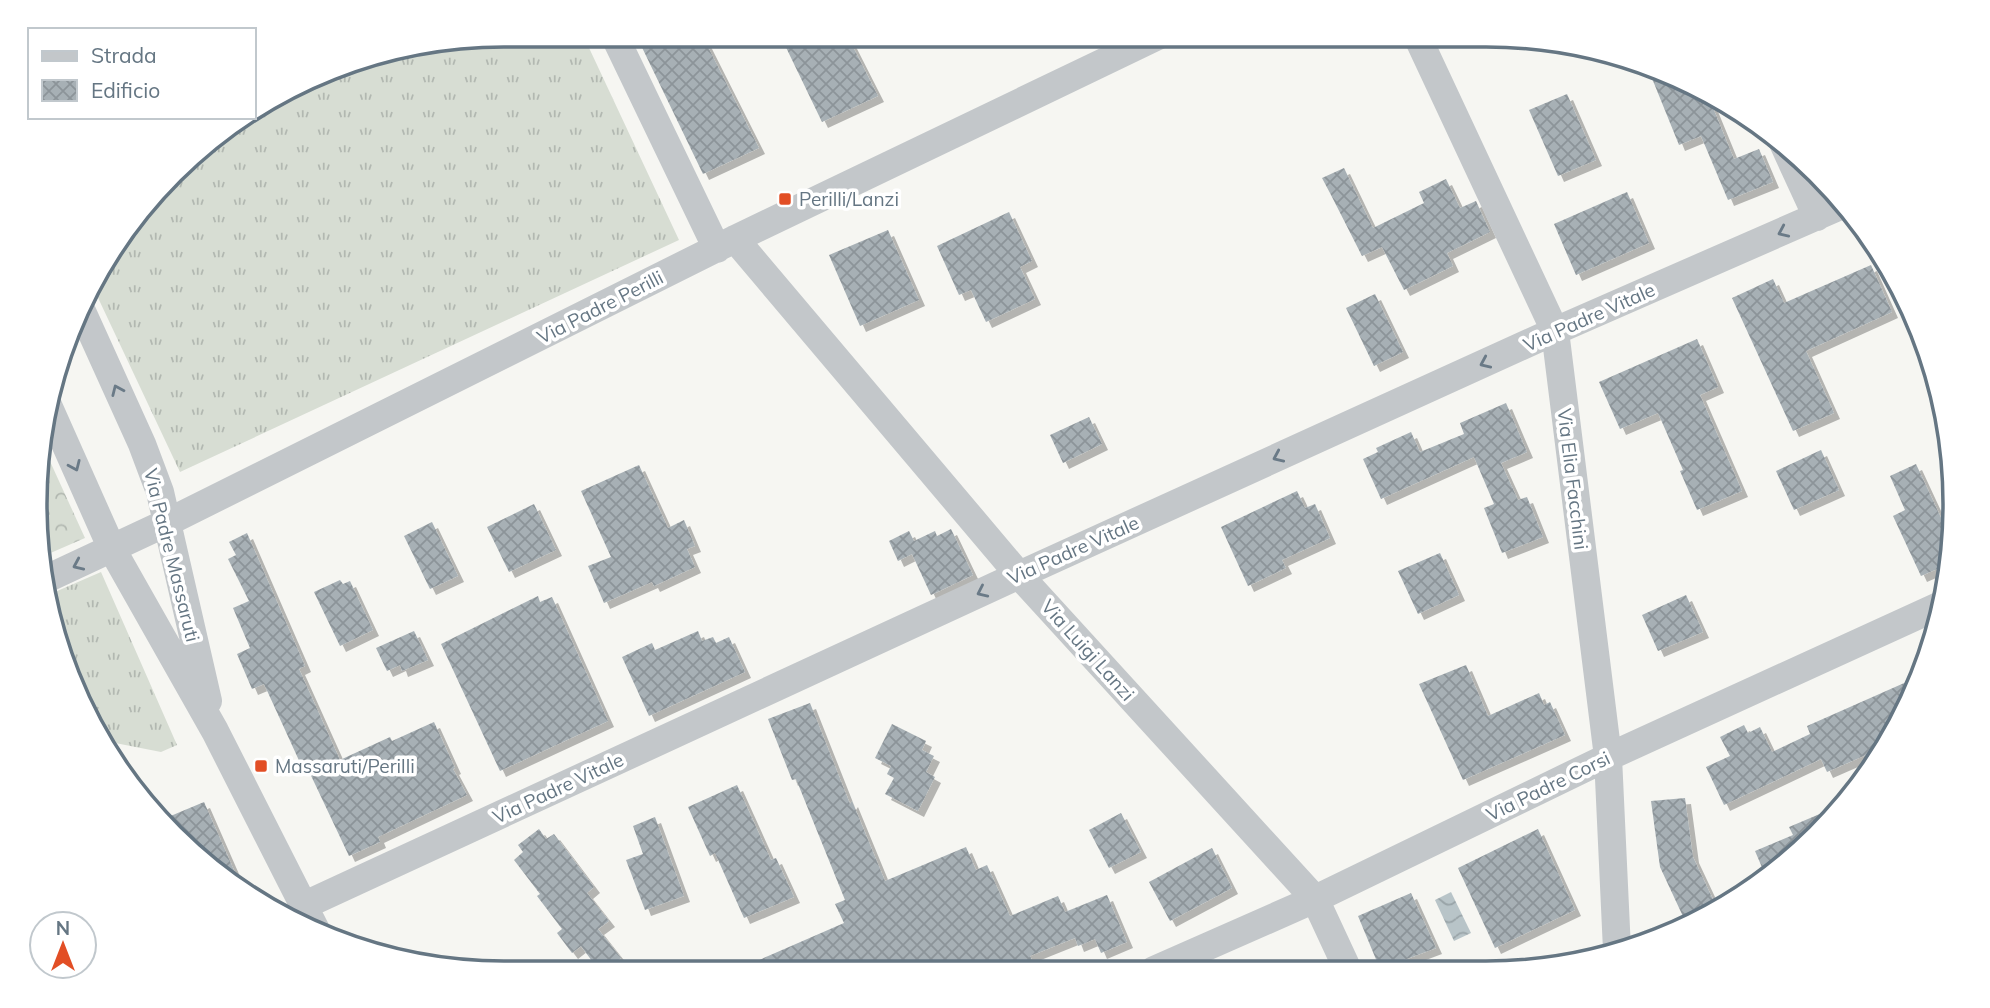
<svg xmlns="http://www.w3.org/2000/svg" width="1990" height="1008" viewBox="0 0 1990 1008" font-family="Mulish,sans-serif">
  <defs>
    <pattern id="grass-tufts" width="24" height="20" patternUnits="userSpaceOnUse" patternTransform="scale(1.75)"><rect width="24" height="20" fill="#d7ddd3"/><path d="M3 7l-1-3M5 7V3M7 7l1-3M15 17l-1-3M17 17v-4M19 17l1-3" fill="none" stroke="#b2b8b1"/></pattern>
    <pattern id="forest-crowns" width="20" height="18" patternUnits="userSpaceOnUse" patternTransform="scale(1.75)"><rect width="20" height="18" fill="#d7ddd3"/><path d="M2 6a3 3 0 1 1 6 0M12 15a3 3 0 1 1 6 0" fill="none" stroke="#b2b8b1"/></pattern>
    <pattern id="water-waves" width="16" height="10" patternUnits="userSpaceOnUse" patternTransform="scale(1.75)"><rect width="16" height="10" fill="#b8c4c8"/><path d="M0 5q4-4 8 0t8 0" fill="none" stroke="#99a4a8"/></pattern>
    <pattern id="building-cross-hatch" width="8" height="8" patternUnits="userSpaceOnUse" patternTransform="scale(1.75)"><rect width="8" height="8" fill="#a7b0b5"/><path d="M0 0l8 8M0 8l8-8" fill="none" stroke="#8c9499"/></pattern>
    <filter id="shadow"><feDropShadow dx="6" dy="6" stdDeviation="0" flood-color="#0004"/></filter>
  </defs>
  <rect width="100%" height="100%" fill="#f6f6f2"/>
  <path fill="url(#grass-tufts)" d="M504,35H583L679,240L180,472L92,285L114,244L218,132L246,117H254V113L353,60Z
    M101,572L177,745L161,752L105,741L83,711L48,595Z"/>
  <path fill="url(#forest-crowns)" d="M43,446L85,538L39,558Z"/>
  <path fill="url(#water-waves)" d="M1451,892L1471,933L1454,941L1435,900Z"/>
  <path fill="url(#building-cross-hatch)" filter="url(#shadow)" d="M636,35H702L759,148L703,174Z
    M780,35H847L878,96L822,122Z
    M1647,66L1693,83L1706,91L1734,159L1759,149L1773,182L1728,200L1701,136L1679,145Z
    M1567,94L1596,160L1558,176L1529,110Z
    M1344,168L1373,228L1424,203L1419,192L1446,179L1460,208L1476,201L1490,232L1447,253L1453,266L1404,290L1382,247L1362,256L1331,195L1322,178Z
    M1627,192L1649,243L1576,275L1554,224Z
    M1009,212L1032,261L1020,267L1035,299L986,322L971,290L959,295L937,246Z
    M888,230L919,300L860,326L829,255Z
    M1871,265L1892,312L1806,351L1834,413L1793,431L1732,298L1773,279L1784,303Z
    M1375,294L1403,352L1374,366L1346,308Z
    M1697,339L1718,387L1700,395L1742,491L1697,510L1680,471L1683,470L1658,413L1620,429L1599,382Z
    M1506,403L1527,452L1501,463L1518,500L1527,497L1543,537L1502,553L1484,508L1494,504L1474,457L1381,499L1363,459L1378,452L1376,448L1411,432L1420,452L1464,434L1460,423Z
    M1089,417L1102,444L1063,463L1050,435Z
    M1821,450L1839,490L1794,510L1776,471Z
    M1916,464L1949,535L1946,565L1921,576L1893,516L1905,510L1890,476Z
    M639,465L668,528L684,520L695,546L687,549L695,567L654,586L652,582L604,603L588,566L611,557L581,491Z
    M1297,491L1305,508L1315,504L1330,538L1282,560L1286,568L1248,586L1221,527Z
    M534,504L556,550L509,572L487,527Z
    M432,522L458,576L430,589L404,536Z
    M951,529L973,575L931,595L912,554L898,561L889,541L909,531L914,541L935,531L937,536Z
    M247,533L305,666L299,669L340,760L390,737L392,741L434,722L455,768L453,769L467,795L378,837L380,842L349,856L306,765L302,767L264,684L252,689L237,654L250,648L233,608L249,601L228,559L236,555L229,542Z
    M1440,553L1459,595L1418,614L1398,571Z
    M340,580L343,584L350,581L373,630L340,646L314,592Z
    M1686,595L1703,632L1658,651L1642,615Z
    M538,596L540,602L552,597L608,721L500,771L441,644Z
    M414,631L428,660L402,671L400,665L387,671L376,648Z
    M698,631L702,641L713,637L716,643L729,637L745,672L649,716L622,657L652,643L655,650Z
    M1466,665L1488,716L1539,693L1544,705L1550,702L1565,735L1463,780L1419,684Z
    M1920,676L1907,711L1884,747L1827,772L1821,759L1724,805L1706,767L1730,756L1720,737L1744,725L1748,733L1760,727L1772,752L1810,734L1807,726Z
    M810,703L850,804L852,801L885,881L966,847L976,870L987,865L1010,916L1058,896L1065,912L1107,895L1127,942L1101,953L1095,939L1078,946L1075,938L1030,956L1037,970L734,971L844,923L835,904L845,900L796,779L792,780L768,719Z
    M892,724L926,741L922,750L934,756L926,772L935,777L918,811L885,794L894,778L887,774L891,766L875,758Z
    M737,785L771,860L776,858L794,897L744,918L715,853L710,856L688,807Z
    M1685,798L1693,857L1717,908L1687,925L1660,867L1651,801Z
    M204,802L240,884L172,835L161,820Z
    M1841,805L1842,806L1767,879L1755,851L1793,835L1789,827Z
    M1121,813L1141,852L1109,868L1089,830Z
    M655,817L684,896L645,910L626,860L643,854L633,826Z
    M539,829L546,839L554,834L594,887L587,893L609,921L598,929L621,958L603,972H600L581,946L572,953L557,933L562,929L537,896L540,894L514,860L523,852L518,845Z
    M1538,829L1575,910L1495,948L1458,868Z
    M1212,848L1232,888L1170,921L1149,882Z
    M1411,893L1436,948L1380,969L1358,916Z"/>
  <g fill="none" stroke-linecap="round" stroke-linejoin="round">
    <path stroke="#c3c7ca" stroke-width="28" d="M614,35L717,249
      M1417,36L1555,331L1608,757L1617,950
      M1783,143L1817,217
      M735,239L1019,575L1315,899L1348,970
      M80,307L142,444L160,492L208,701
      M47,403L112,549L215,731L317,932
      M44,580L168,522L735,239L1158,36
      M305,905L1019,575L1555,331L1845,204
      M1154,970L1315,899L1608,757L1943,604"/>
  </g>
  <defs><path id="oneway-chevron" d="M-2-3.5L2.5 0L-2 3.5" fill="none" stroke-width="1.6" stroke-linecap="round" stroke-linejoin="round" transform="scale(1.75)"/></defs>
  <g stroke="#6a7a87">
    <use href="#oneway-chevron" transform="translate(1783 232) rotate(156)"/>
    <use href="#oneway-chevron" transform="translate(1485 363) rotate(156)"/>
    <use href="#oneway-chevron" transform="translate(117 390) rotate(-114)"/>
    <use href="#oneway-chevron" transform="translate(1278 457) rotate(156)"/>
    <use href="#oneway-chevron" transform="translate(75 466) rotate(66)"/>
    <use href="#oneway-chevron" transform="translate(78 565) rotate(156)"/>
    <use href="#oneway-chevron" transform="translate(982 592) rotate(155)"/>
  </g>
  <g fill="#e24e25" stroke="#fff" stroke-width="2.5">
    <rect x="778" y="192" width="14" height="14" rx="3.5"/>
    <rect x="254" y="759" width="14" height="14" rx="3.5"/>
  </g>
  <g text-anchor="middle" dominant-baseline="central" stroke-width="7" stroke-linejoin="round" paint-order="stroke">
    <g font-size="19" fill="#657683" stroke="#fff" text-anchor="start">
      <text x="799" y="199">Perilli/Lanzi</text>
      <text x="275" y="766">Massaruti/Perilli</text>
    </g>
    <g font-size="19" fill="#657683" stroke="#fff">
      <text transform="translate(600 307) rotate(-27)">Via Padre Perilli</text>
      <text transform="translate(1589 317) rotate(-24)">Via Padre Vitale</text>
      <text transform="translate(1573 479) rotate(83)">Via Elia Facchini</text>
      <text transform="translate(1073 550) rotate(-24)">Via Padre Vitale</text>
      <text transform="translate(172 555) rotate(76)">Via Padre Massaruti</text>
      <text transform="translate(1088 650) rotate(48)">Via Luigi Lanzi</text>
      <text transform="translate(1548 786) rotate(-26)">Via Padre Corsi</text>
      <text transform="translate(558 788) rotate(-25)">Via Padre Vitale</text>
    </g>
  </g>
  <path d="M0 0H1990V1008H0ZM504 47H1486A457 457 0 0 1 1943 504V504A457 457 0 0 1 1486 961H504A457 457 0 0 1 47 504V504A457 457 0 0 1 504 47Z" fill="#fff" fill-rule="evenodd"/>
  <path fill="none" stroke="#657683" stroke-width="3.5" d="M504 47H1486A457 457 0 0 1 1943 504V504A457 457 0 0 1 1486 961H504A457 457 0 0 1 47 504V504A457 457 0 0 1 504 47Z"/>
  <rect x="28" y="28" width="228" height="91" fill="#ffffff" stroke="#c1c8cd" stroke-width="2"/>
  <rect x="42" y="51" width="35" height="10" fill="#c3c7ca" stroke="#c1c8cd" stroke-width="2"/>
  <text x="91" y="63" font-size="21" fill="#657683">Strada</text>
  <rect x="42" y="80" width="35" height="21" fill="url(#building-cross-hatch)" stroke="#c1c8cd" stroke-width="2"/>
  <text x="91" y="98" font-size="21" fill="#657683">Edificio</text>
  <g transform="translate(63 945)"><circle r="33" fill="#ffffff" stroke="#c1c8cd" stroke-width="2"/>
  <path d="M0-5L12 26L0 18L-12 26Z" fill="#e24e25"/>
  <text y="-10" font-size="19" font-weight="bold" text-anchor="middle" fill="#657683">N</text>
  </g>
</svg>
